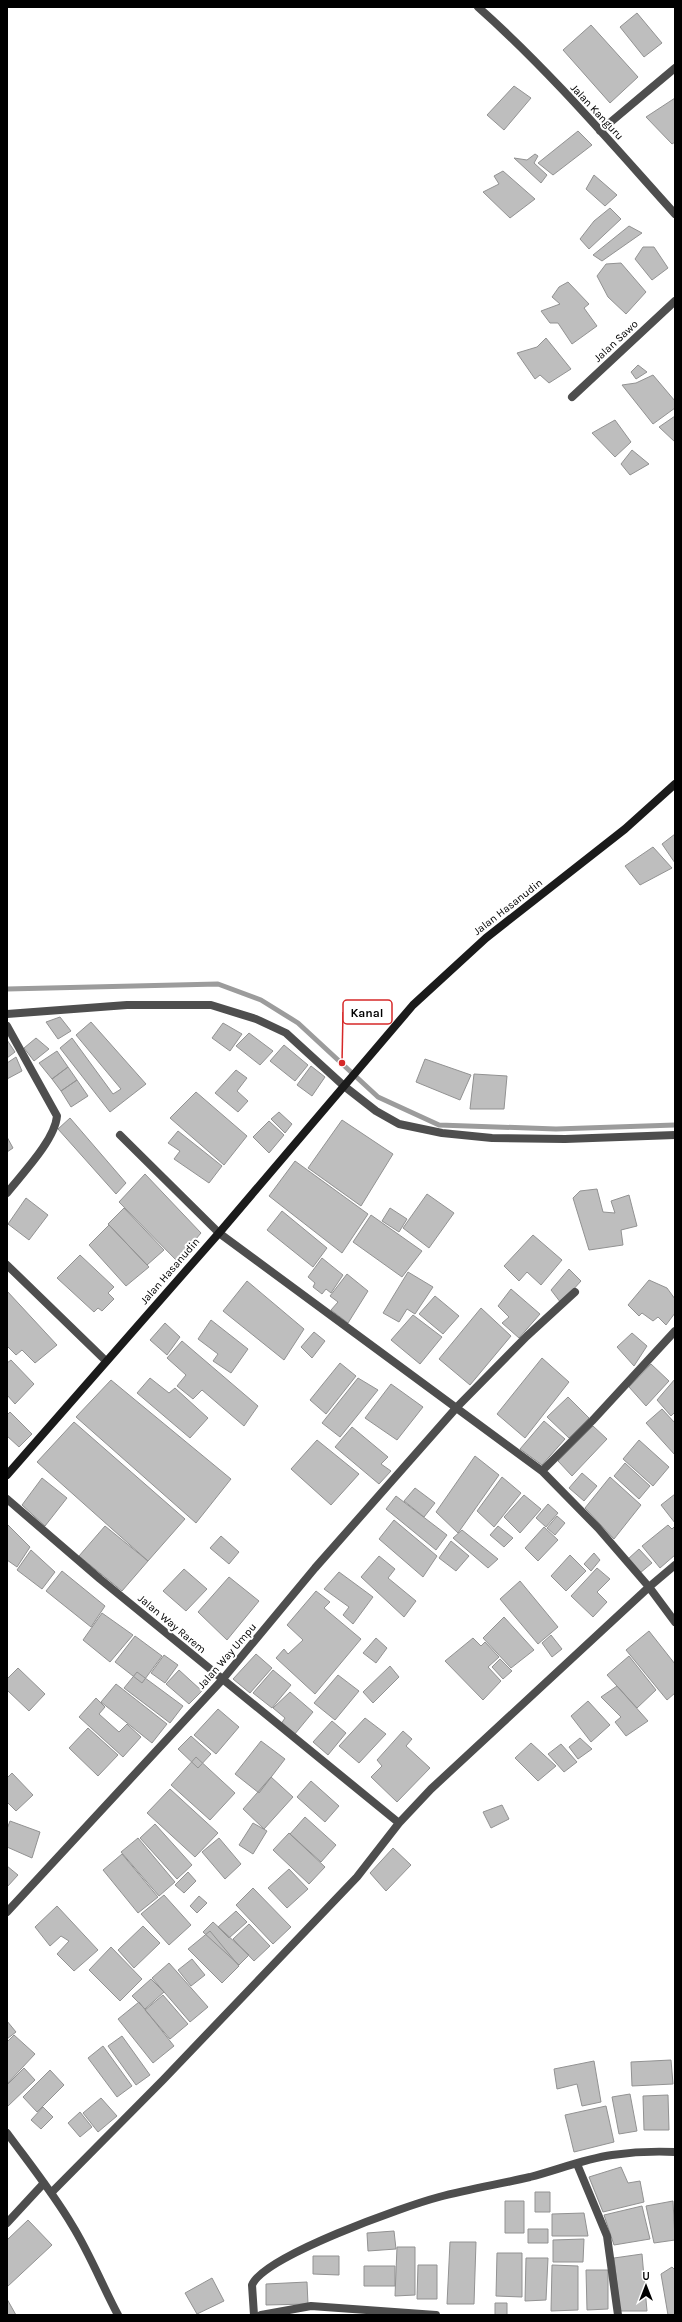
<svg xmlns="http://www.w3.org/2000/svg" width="682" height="2322" viewBox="0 0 682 2322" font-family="Karla,sans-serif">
  <rect width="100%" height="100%" fill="#fff"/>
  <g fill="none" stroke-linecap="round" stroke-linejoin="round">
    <path stroke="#9c9c9c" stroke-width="5" d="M7,989L218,984L261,1000L298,1023L378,1097L439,1125L556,1129L675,1125"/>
  </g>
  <path fill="#bebebe" stroke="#929292" d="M637,13L662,43L644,57L620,27Z
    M591,25L638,77L610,103L563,50Z
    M514,86L531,98L504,130L487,115Z
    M675,98V142L672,144L646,117Z
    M578,131L592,145L553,175L538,163Z
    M535,154L538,156L534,163L547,175L541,183L514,158L527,160Z
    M503,171L535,199L510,218L483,192L499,184L494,176Z
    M594,175L617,195L605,206L586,189Z
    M610,208L621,219L589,249L580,239L594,221Z
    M629,226L642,233L602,261L593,255Z
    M643,247H654L668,268L652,280L635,259Z
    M621,263L646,292L626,314L608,297L597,276L606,264Z
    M568,282L589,304L584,308L597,326L572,344L558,323H550L541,311L560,304L552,297L559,287Z
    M546,338L571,369L549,383L540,375L535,379L517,353L537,347Z
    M638,365L647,372L636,379L631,372Z
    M653,375L675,401V408L653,424L622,385L636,383Z
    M675,416V442L659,427Z
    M615,420L631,442L615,457L592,433Z
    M632,450L649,464L630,475L621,464Z
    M675,834V863L662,844Z
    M653,847L672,868L640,885L625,866Z
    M60,1017L71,1031L58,1039L46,1022Z
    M91,1022L146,1084L110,1112L60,1048L72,1038L113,1094L121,1089L76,1035Z
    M223,1023L242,1034L230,1051L212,1038Z
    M249,1033L273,1051L260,1065L236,1046Z
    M36,1038L49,1049L34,1061L24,1048Z
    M7,1040L15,1052L7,1058Z
    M284,1045L308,1065L295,1081L270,1061Z
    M57,1051L68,1067L52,1079L39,1063Z
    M16,1057L22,1071L7,1079V1063Z
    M425,1059L471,1075L460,1100L416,1082Z
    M311,1066L325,1077L312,1096L297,1085Z
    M68,1067L77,1080L61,1091L52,1079Z
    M236,1070L247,1078L237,1091L248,1101L238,1112L215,1093Z
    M474,1074L507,1076L504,1109H470Z
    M77,1080L88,1096L71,1107L61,1091Z
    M196,1092L247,1136L224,1165L170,1118Z
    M279,1112L292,1124L285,1133L271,1119Z
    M70,1118L126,1183L116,1194L58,1129Z
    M342,1120L393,1154L361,1206L308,1168Z
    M269,1121L284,1135L269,1153L253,1137Z
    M178,1131L222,1166L209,1183L174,1159L180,1151L168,1143Z
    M7,1137L13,1148L7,1152Z
    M295,1161L368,1214L342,1253L269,1196Z
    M145,1174L201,1233L177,1261L119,1202Z
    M597,1189L603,1212L615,1213L611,1201L629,1195L637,1226L621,1230L623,1245L589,1250L573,1198L580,1191Z
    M427,1194L454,1213L429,1248L403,1228Z
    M26,1198L48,1215L29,1240L8,1224Z
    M124,1208L164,1250L147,1265L108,1224Z
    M390,1208L407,1219L399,1232L382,1221Z
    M282,1211L327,1248L313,1267L267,1230Z
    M371,1215L422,1251L402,1277L353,1242Z
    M109,1225L149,1267L126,1286L89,1245Z
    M533,1235L562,1260L541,1285L527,1272L519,1281L504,1266Z
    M80,1255L114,1287L108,1293L114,1299L102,1311L98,1308L94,1312L57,1278Z
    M322,1258L343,1275L331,1293L326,1289L322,1294L313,1287L315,1283L308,1277Z
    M569,1269L581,1281L561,1303L551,1290Z
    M408,1272L433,1287L415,1314L407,1309L399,1322L383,1313Z
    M347,1274L368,1291L348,1323L331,1310L338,1302L330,1296Z
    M649,1280L667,1288L675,1299V1313L666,1325L658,1317L653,1321L642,1313L639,1316L628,1305Z
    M247,1281L304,1329L284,1360L223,1311Z
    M511,1289L540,1314L519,1338L502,1323L509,1317L498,1306Z
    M7,1291L57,1345L35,1363L22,1350L16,1355L7,1346Z
    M435,1296L459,1316L443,1334L419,1314Z
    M481,1308L511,1336L470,1385L439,1359Z
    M413,1315L442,1337L420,1364L391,1340Z
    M211,1320L248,1349L231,1373L213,1361L218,1354L198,1339Z
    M165,1323L180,1337L167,1355L150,1340Z
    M314,1332L325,1341L312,1358L301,1347Z
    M632,1333L647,1346L634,1366L617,1347Z
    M182,1341L258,1406L244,1426L202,1390L193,1399L177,1386L186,1375L167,1358Z
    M542,1358L569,1382L525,1438L497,1414Z
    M11,1360L34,1384L15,1404L7,1395V1363Z
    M340,1363L356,1376L326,1414L310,1400Z
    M651,1364L669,1381L646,1406L629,1387Z
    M150,1378L169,1393L175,1388L208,1418L190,1438L137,1393Z
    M358,1378L378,1390L340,1437L322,1423Z
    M675,1379V1412L671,1416L657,1400Z
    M111,1380L231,1479L196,1523L76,1417Z
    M391,1384L423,1407L397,1440L365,1418Z
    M568,1397L589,1418L569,1438L547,1417Z
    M662,1409L675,1423V1455L646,1423Z
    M10,1412L32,1434L19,1447L7,1436V1415Z
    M544,1421L565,1439L542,1465L520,1449Z
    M74,1422L185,1519L148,1561L37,1462Z
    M593,1426L607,1439L572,1476L558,1461Z
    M352,1427L388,1457L381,1464L391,1471L379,1484L335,1447Z
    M317,1440L359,1474L331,1505L291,1469Z
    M639,1440L669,1467L653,1486L623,1459Z
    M475,1456L499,1475L458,1533L436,1512Z
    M625,1463L650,1486L639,1499L614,1476Z
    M582,1473L597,1486L584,1501L569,1488Z
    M502,1477L521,1493L494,1527L477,1511Z
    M610,1477L641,1505L614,1539L585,1508Z
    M42,1478L67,1498L45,1526L22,1505Z
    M415,1488L435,1503L424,1517L404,1501Z
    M675,1494V1523L661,1505Z
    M524,1495L541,1509L520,1533L504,1517Z
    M396,1496L447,1535L436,1550L386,1509Z
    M548,1504L558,1513L546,1527L536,1518Z
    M557,1516L565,1523L555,1535L547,1528Z
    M394,1520L437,1556L423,1577L379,1539Z
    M7,1524L30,1547L17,1567L7,1560Z
    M668,1525L672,1529L675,1526V1555L660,1568L642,1546Z
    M105,1526L148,1561L122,1591L79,1556Z
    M498,1526L513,1538L504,1547L490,1535Z
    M544,1527L558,1540L538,1561L525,1548Z
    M462,1530L498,1559L488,1568L453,1538Z
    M221,1536L239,1552L229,1564L210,1548Z
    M451,1541L469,1556L456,1571L439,1558Z
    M639,1549L652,1563L640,1573L628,1559Z
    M31,1550L55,1572L42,1589L17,1570Z
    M594,1553L600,1560L591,1571L584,1564Z
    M570,1555L586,1571L566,1591L551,1576Z
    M379,1556L395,1569L388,1578L416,1601L404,1617L361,1577Z
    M597,1568L610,1579L597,1592L607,1602L593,1617L571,1596Z
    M184,1569L207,1589L186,1611L163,1591Z
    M62,1571L105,1606L91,1627L46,1591Z
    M339,1572L373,1597L353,1624L343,1615L349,1607L324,1589Z
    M229,1577L259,1601L227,1640L198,1612Z
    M520,1581L558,1627L538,1644L500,1599Z
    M316,1591L330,1602L324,1608L361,1639L315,1694L276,1658L284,1649L288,1654L303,1640L287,1625Z
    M102,1613L133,1635L110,1662L83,1640Z
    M504,1617L534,1650L511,1668L483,1638Z
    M649,1631L675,1664V1693L667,1700L626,1650Z
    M551,1635L562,1649L552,1657L542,1643Z
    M135,1636L162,1656L142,1683L115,1662Z
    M376,1638L387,1648L376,1663L363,1653Z
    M473,1638L481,1646L485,1642L499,1657L488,1667L501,1681L483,1700L445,1661Z
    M256,1654L272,1668L250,1693L233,1679Z
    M164,1655L178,1665L165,1683L151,1673Z
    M629,1656L656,1690L637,1708L607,1675Z
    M500,1659L512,1671L503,1679L492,1667Z
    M390,1666L399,1677L373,1703L363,1692Z
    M18,1668L45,1694L29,1711L7,1690V1679Z
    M179,1670L202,1691L189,1704L166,1684Z
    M273,1670L291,1685L272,1708L253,1693Z
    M137,1672L183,1706L170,1723L124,1688Z
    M338,1675L359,1691L335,1720L314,1703Z
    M116,1684L167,1724L152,1743L101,1702Z
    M617,1686L648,1721L626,1736L615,1722L621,1717L601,1697Z
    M290,1692L313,1712L294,1735L281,1724L285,1718L273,1708Z
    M96,1698L105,1707L99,1714L119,1732L127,1724L141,1737L123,1757L79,1717Z
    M588,1701L610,1725L591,1742L571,1716Z
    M218,1709L239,1727L216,1754L194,1735Z
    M365,1718L386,1734L359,1763L339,1746Z
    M332,1721L346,1733L328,1755L313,1742Z
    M88,1728L118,1755L98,1776L69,1748Z
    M403,1731L412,1739L406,1746L430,1768L397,1802L371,1777L382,1766L377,1760Z
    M191,1736L211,1754L198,1768L178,1749Z
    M580,1738L592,1749L578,1759L569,1747Z
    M261,1741L285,1759L259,1793L235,1774Z
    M531,1743L556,1766L538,1781L515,1758Z
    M561,1744L577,1762L564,1772L548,1754Z
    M196,1757L235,1793L210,1820L171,1785Z
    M12,1773L33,1795L16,1811L7,1802V1778Z
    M271,1777L293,1797L264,1829L243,1809Z
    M311,1781L339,1806L325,1822L297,1797Z
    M170,1789L218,1833L195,1857L147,1813Z
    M502,1805L509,1819L491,1828L483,1812Z
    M305,1817L336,1845L321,1862L290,1834Z
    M10,1821L40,1832L32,1858L7,1847V1829Z
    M253,1823L267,1831L253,1854L239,1845Z
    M155,1824L192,1865L177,1879L140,1838Z
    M289,1833L325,1867L309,1884L273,1850Z
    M138,1838L175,1882L159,1896L121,1852Z
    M219,1838L241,1864L225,1879L202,1852Z
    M393,1848L411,1865L386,1891L370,1873Z
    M122,1854L158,1897L138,1913L103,1870Z
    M7,1866L18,1875L7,1887Z
    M289,1869L308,1889L287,1908L268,1888Z
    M188,1872L196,1881L184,1893L175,1885Z
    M253,1888L291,1927L273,1944L236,1905Z
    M164,1895L191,1925L169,1945L141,1914Z
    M199,1896L207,1903L197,1913L190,1906Z
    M57,1906L98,1950L74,1971L57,1954L69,1941L61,1936L50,1946L35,1927Z
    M236,1911L247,1922L229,1938L218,1927Z
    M213,1922L249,1955L239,1965L203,1932Z
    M249,1924L270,1946L254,1961L233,1939Z
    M143,1926L160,1943L134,1968L118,1950Z
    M210,1931L239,1966L222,1983L188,1949Z
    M111,1947L142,1979L120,2001L89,1970Z
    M192,1959L205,1975L191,1986L178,1970Z
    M169,1963L208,2007L190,2022L152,1978Z
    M151,1979L164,1992L145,2009L132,1996Z
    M163,1995L188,2024L170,2039L145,2010Z
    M139,2002L174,2046L153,2063L118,2019Z
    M7,2021L16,2032L7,2039Z
    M14,2035L35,2054L7,2084V2042Z
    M122,2036L150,2075L136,2085L108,2046Z
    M103,2046L132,2086L117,2097L88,2058Z
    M671,2060L673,2084L632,2086L631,2062Z
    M594,2061L601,2102L582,2106L577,2084L557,2089L554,2069Z
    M24,2068L35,2080L7,2107V2085Z
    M50,2070L64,2085L37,2112L23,2097Z
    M630,2094L637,2131L619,2134L612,2097Z
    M668,2095L669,2130H644L643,2096Z
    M101,2098L117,2116L98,2132L83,2113Z
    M606,2106L614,2142L574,2152L565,2115Z
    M43,2107L53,2117L41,2129L31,2120Z
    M80,2112L92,2127L80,2137L68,2123Z
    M621,2167L628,2183L640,2181L644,2202L603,2212L589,2177Z
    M535,2192H550V2212H535Z
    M505,2201H524V2233H505Z
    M673,2201L675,2240L654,2243L646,2206Z
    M642,2206L650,2239L614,2245L604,2215Z
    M584,2213L588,2236H552V2214Z
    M28,2220L52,2245L7,2287V2240Z
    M528,2229H548V2243H528Z
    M394,2231L396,2249L368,2251L367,2233Z
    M584,2239L583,2262H553V2240Z
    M450,2242H476L474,2304H447Z
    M397,2247H415V2295L395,2296Z
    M497,2253H522V2297L496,2296Z
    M642,2254L647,2311H620L614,2258Z
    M313,2256H339V2275L313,2274Z
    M526,2258H548L546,2300L525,2301Z
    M418,2265H437V2299H417Z
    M552,2265L578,2266V2310L551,2311Z
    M364,2266H395V2286H364Z
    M672,2267L675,2270V2315H668L661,2274Z
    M586,2270H608V2309L587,2310Z
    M212,2278L224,2301L197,2314L185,2293Z
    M307,2282L308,2304L266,2305V2284Z
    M7,2299L16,2315H7Z
    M495,2303H507V2315H495Z"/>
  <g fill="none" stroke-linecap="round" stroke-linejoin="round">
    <path stroke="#4e4e4e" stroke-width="8" d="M478,7C549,70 611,143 675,214
      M600,131L675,68
      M572,397L675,301
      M7,1014L127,1005H211L256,1019L286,1033L344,1086L376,1111L399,1124L442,1133L492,1138L565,1139L675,1135
      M7,1026L57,1116C55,1140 22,1174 7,1193
      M120,1135L219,1233L542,1471L598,1528L649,1587L675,1565
      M7,1265L106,1361
      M542,1471L592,1421L675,1331
      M7,1499L100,1579L399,1823
      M7,1912L222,1680L315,1568L457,1407L527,1336L575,1292
      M7,2133C29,2163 53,2193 72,2225C90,2254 102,2285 118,2315
      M577,2164L607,2236L618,2315
      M51,2193L163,2080L357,1877L399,1823L431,1789L649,1587L675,1622
      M7,2223L44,2183
      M254,2315L252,2285C264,2256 405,2206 439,2197C469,2189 500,2184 530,2177C557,2170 584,2159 612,2155C633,2152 654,2151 675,2152
      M261,2315L311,2306L436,2315"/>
    <path stroke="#1b1b1b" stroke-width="8" d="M7,1475L219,1233L413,1005L486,938L625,829L675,784"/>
  </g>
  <g text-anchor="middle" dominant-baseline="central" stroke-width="4" stroke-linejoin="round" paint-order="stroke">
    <g font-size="11" fill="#000" stroke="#fff">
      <text transform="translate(597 112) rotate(47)">Jalan Kanguru</text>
      <text transform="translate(616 341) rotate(-43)">Jalan Sawo</text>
      <text transform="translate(508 907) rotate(-38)">Jalan Hasanudin</text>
      <text transform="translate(170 1271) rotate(-49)">Jalan Hasanudin</text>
      <text transform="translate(172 1624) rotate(40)">Jalan Way Rarem</text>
      <text transform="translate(227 1656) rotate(-49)">Jalan Way Umpu</text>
    </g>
  </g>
  <path fill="none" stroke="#d62828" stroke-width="1.5" d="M342 1063L343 1012"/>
  <circle fill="#d62828" stroke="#fff" stroke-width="1.5" cx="342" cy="1063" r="4"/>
  <rect fill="#fff" stroke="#d62828" stroke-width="1.5" x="343" y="1000" width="49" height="24" rx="4"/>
  <g font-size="12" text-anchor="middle" font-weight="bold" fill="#000">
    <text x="367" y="1017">Kanal</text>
  </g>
  <rect width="682" height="2322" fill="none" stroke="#000000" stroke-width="16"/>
  <g transform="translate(646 2286)" stroke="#ffffff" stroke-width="3" paint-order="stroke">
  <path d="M0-3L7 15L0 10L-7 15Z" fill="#000000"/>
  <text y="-6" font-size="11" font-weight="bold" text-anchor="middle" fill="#000000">U</text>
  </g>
</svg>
